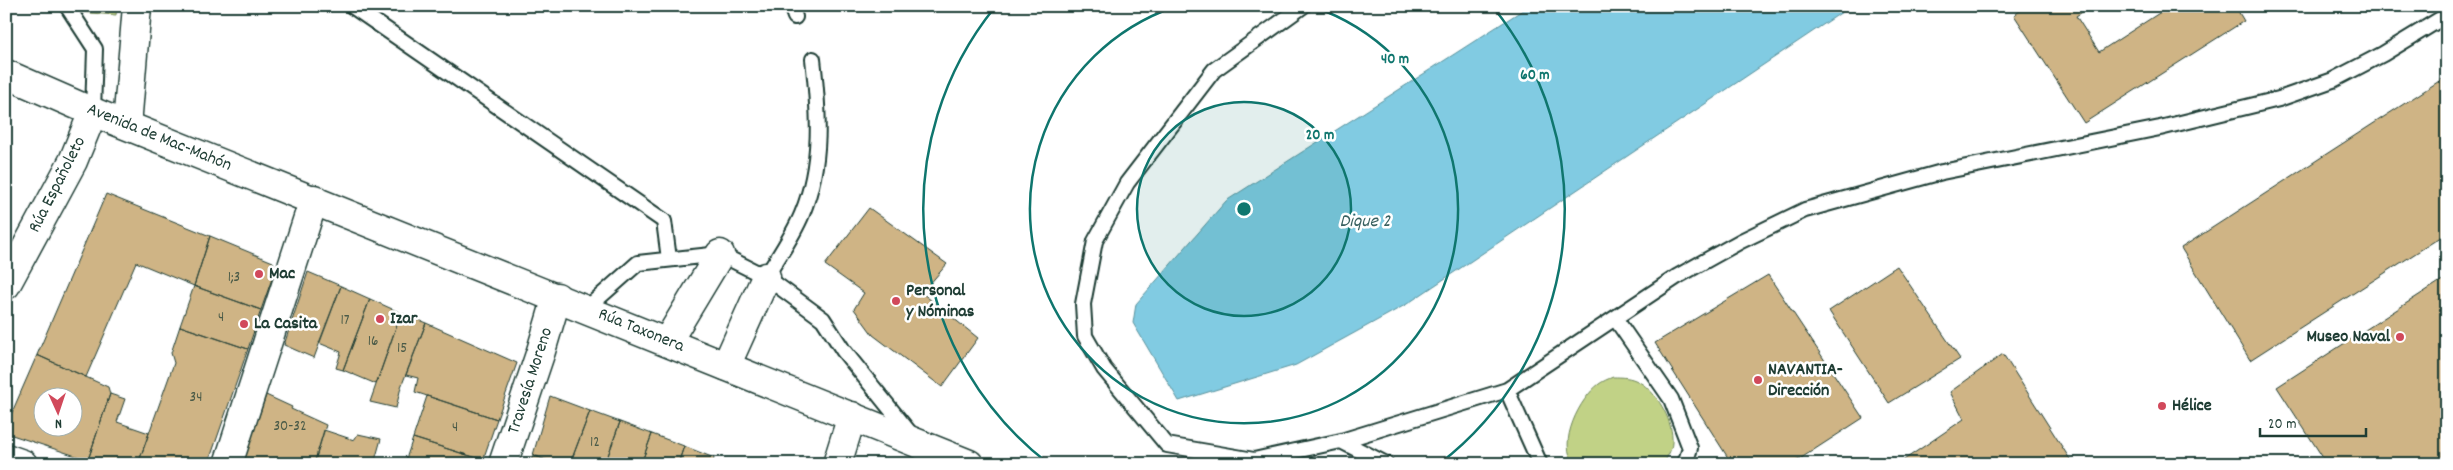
<svg xmlns="http://www.w3.org/2000/svg" width="2453" height="470" viewBox="0 0 2453 470" font-family="Dekko,sans-serif">
  <rect width="100%" height="100%" fill="#fff"/>
  <filter id="ink" filterUnits="userSpaceOnUse"><feTurbulence type="fractalNoise" baseFrequency=".02" numOctaves="2"/><feDisplacementMap in="SourceGraphic" scale="10" xChannelSelector="R" yChannelSelector="G"/><feConvolveMatrix kernelMatrix="1 2 1 2 8 2 1 2 1" color-interpolation-filters="sRGB"/></filter>
  <g filter="url(#ink)">
    <path fill="#c1d286" stroke="#70885d" d="M76,6H117L116,15L77,12Z
      M1613,377C1622,377 1631,377 1639,382C1656,391 1672,419 1672,438C1673,448 1668,456 1663,464H1575C1556,444 1580,398 1599,384C1603,381 1608,379 1613,377Z"/>
    <path fill="#81cbe2" stroke="#5a929c" d="M1529,6H1851L1407,304L1296,365L1179,401L1133,323L1136,304L1226,201Z"/>
    <path fill="#cfb485" stroke="#1f3d34" fill-rule="evenodd" d="M2027,6H2092L2076,16L2099,52L2170,6H2235L2244,21L2084,123L2014,15Z
      M2447,76V233L2250,360L2181,248Z
      M106,194L210,236L194,286L136,262L86,377L37,355Z
      M869,208L947,264L922,293L978,338L942,387L873,335L854,309L864,293L825,265Z
      M210,236L273,262L275,270L261,310L194,286Z
      M1897,266L1960,359L1889,403L1829,311Z
      M308,272L341,286L314,358L284,345Z
      M1768,275L1863,418L1792,464H1732L1655,343Z
      M2447,277V464H2327L2277,387Z
      M194,286L261,310L248,349L180,326Z
      M341,286L370,299L343,370L336,368L341,352L319,343Z
      M370,299L401,313L376,384L343,370Z
      M401,313L426,323L401,387L396,408L370,402Z
      M426,323L517,363L497,419L415,392L418,378L406,375Z
      M180,326L248,349L208,464H138L174,363L171,353Z
      M2003,354L2073,464H1898L1964,419L1950,392Z
      M37,355L108,387L110,394L88,460L6,433V426ZM42,398H72V428H42Z
      M110,394L125,399L117,422L149,433L138,464H99L88,460Z
      M266,395L292,407L291,409L326,425L314,464H243Z
      M427,396L497,419L483,460L413,438Z
      M550,396L590,411L570,464H556L533,455Z
      M590,411L620,422L605,464H570Z
      M620,422L652,434L641,464H605Z
      M324,430L354,440L358,434L381,439L374,464H314Z
      M652,434L684,446L678,464H641Z
      M413,438L483,460L482,464L405,462Z
      M684,446L714,458L713,464H678Z
      M533,455L556,464H530Z"/>
    <g fill="none" stroke-linecap="round" stroke-linejoin="round">
      <g stroke="#1f3d34" stroke-width="18">
        <path id="service" d="M67,6L95,49L93,112
          M352,6L664,221L669,259
          M791,6L795,17
          M1303,6L1214,70L1127,183L1095,241L1083,304L1085,336L1104,369L1167,445L1254,460L1341,441L1507,390L1678,276L1741,241L1805,210L1942,172L2160,128L2279,99L2333,80L2383,54L2447,15
          M766,277C778,257 793,236 802,214C823,163 819,112 813,59
          M586,309L638,263L720,254L766,277L823,319L843,350L913,437
          M1615,318L1671,399L1690,448L1685,464
          M1507,390L1540,464
          M1341,441L1386,464"/>
      </g>
      <g stroke="#1f3d34" stroke-width="31">
        <path id="minor" d="M127,125L137,6
          M6,285L73,161L93,112
          M667,342L720,254
          M726,366L766,277
          M6,458L23,464
          M228,464L314,199
          M503,464L541,351L557,297
          M837,464L852,416"/>
      </g>
      <g stroke="#1f3d34" stroke-width="31">
        <path id="tertiary" d="M6,74L93,112L969,464"/>
      </g>
      <use href="#service" stroke="#fff" stroke-width="14"/>
      <use href="#minor" stroke="#fff" stroke-width="28"/>
      <use href="#tertiary" stroke="#fff" stroke-width="28"/>
    </g>
  </g>
  <circle cx="1244" cy="209" r="107" fill="#0f766e" fill-opacity=".12"/>
  <g fill="none" stroke="#0f766e" stroke-width="2.5">
    <circle cx="1244" cy="209" r="107"/>
    <path d="M1314 7A214 214 0 1 1 1174 7"/>
    <path d="M1049 464A321 321 0 0 1 995 7M1493 7A321 321 0 0 1 1439 464"/>
  </g>
  <g fill="#d1495b" stroke="#fff" stroke-width="2">
    <circle cx="259" cy="274" r="5"/>
    <circle cx="896" cy="301" r="5"/>
    <circle cx="380" cy="319" r="5"/>
    <circle cx="244" cy="324" r="5"/>
    <circle cx="2400" cy="337" r="5"/>
    <circle cx="1758" cy="380" r="5"/>
    <circle cx="2162" cy="406" r="5"/>
  </g>
  <g text-anchor="middle" dominant-baseline="central" stroke-width="5" stroke-linejoin="round" paint-order="stroke">
    <g font-size="15" fill="#4b5b48">
      <text x="234" y="278">1;3</text>
      <text x="221" y="318">4</text>
      <text x="345" y="321">17</text>
      <text x="373" y="342">16</text>
      <text x="402" y="349">15</text>
      <text x="196" y="398">34</text>
      <text x="290" y="427">30-32</text>
      <text x="455" y="428">4</text>
      <text x="595" y="443">12</text>
    </g>
    <g font-size="18" fill="#1f3d34" stroke="#fff">
      <text transform="translate(159 138) rotate(22)">Avenida de Mac-Mahón</text>
      <text transform="translate(58 185) rotate(-63)">Rúa Españoleto</text>
      <text transform="translate(641 331) rotate(22)">Rúa Taxonera</text>
      <text transform="translate(531 381) rotate(-72)">Travesía Moreno</text>
    </g>
    <g font-size="18" font-weight="bold" fill="#1f3d34" stroke="#fff" text-anchor="start">
      <text x="269" y="274">Mac</text>
      <text x="906" y="291">Personal<tspan x="906" dy="21">y Nóminas</tspan></text>
      <text x="390" y="319">Izar</text>
      <text x="254" y="324">La Casita</text>
      <text x="2390" y="337" text-anchor="end">Museo Naval</text>
      <text x="1768" y="370">NAVANTIA-<tspan x="1768" dy="21">Dirección</tspan></text>
      <text x="2172" y="406">Hélice</text>
    </g>
    <g font-size="19" font-style="italic" fill="#386060" stroke="#fff">
      <text x="1365" y="222">Dique 2</text>
    </g>
  </g>
  <circle cx="1244" cy="209" r="8" fill="#0f766e" stroke="#fff" stroke-width="2.5"/>
  <g font-size="15" text-anchor="middle" font-weight="bold" fill="#0f766e" stroke="#fff" stroke-width="5" stroke-linejoin="round" paint-order="stroke">
    <text x="1395" y="63">40 m</text>
    <text x="1535" y="79">60 m</text>
    <text x="1320" y="139">20 m</text>
  </g>
  <rect width="2453" height="470" fill="none" stroke="#fff" stroke-width="25"/>
  <rect x="12" y="12" width="2428" height="445" fill="none" stroke="#1f3d34" stroke-width="2" filter="url(#ink)"/>
  <g transform="translate(58 412) rotate(177)"><circle r="24" fill="#ffffff" stroke="#a5b1ae"/>
  <path d="M0-4L9 19L0 12L-9 19Z" fill="#d1495b"/>
  <text y="-8" font-size="14" font-weight="bold" text-anchor="middle" fill="#1f3d34">N</text>
  </g>
  <path d="M2260 428v8h106v-8" fill="none" stroke="#1f3d34" stroke-width="2.5"/>
  <text x="2268" y="428" font-size="15" fill="#1f3d34" stroke="#ffffff" stroke-width="4" paint-order="stroke">20 m</text>
</svg>
